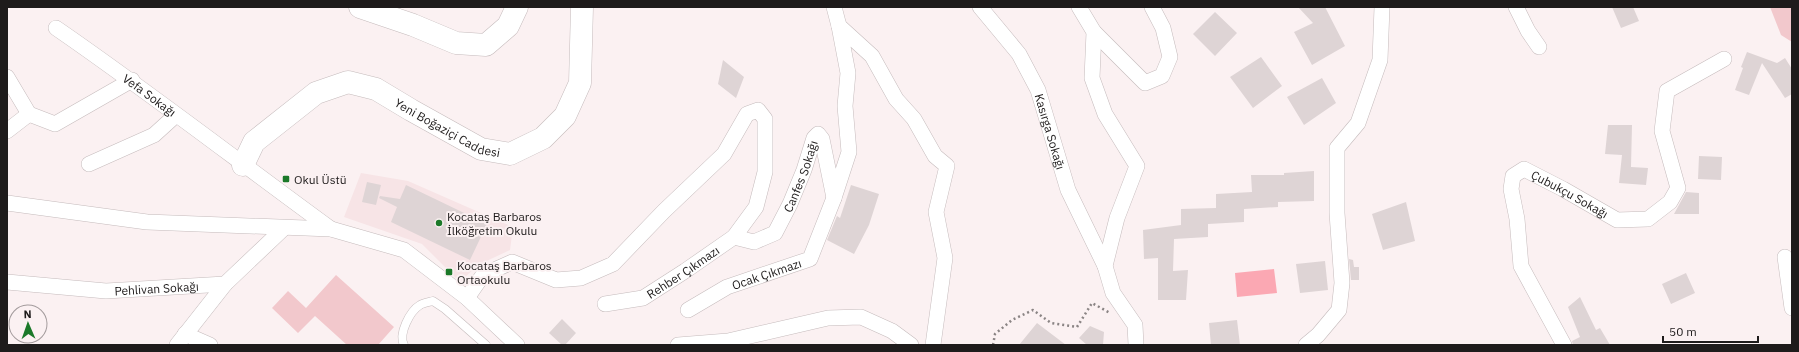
<svg xmlns="http://www.w3.org/2000/svg" width="1799" height="352" viewBox="0 0 1799 352" font-family="'IBM Plex Sans',sans-serif">
  <rect width="100%" height="100%" fill="#fbf1f2"/>
  <path fill="#f7e4e6" d="M361,173L408,181L513,227L510,250L478,265L460,282L422,244L344,217Z"/>
  <path fill="#f2c8cc" d="M1770,7H1792V42L1781,35Z
    M336,275L394,327L378,345H347L315,316L298,333L272,308L288,291L306,308Z"/>
  <path fill="#fba8b3" d="M1274,269L1277,293L1237,297L1235,273Z"/>
  <path fill="#ded4d5" d="M1298,7H1325L1345,46L1312,65L1294,32L1313,23Z
    M1612,7H1633L1639,21L1621,28Z
    M1215,12L1237,33L1215,56L1193,34Z
    M1747,52L1777,63L1785,58L1792,69V94L1785,98L1762,63L1749,95L1735,90L1743,68L1741,67Z
    M1261,57L1282,86L1253,108L1230,77Z
    M723,60L744,77L736,98L718,84Z
    M1322,78L1336,103L1304,125L1287,97Z
    M1608,125H1632L1631,167L1648,168L1646,185L1619,183L1622,155L1605,154Z
    M1699,156L1722,157L1721,180L1698,179Z
    M1314,171V201L1278,202V207L1244,209V222L1208,224V237L1174,239L1173,271L1188,270L1186,300H1158V258L1144,259L1143,230L1181,225V209L1216,208V194L1252,192L1251,175H1284V173Z
    M367,182L381,185L376,205L362,202Z
    M406,185L487,224L470,260L391,222L397,207L379,198L380,196L400,199Z
    M851,185L879,194L869,225L854,254L827,240L837,216L840,218Z
    M1686,192L1699,193V214H1674Z
    M1406,202L1415,241L1383,250L1372,214Z
    M1349,259L1353,260L1354,267H1359V280H1351Z
    M1325,261L1328,290L1300,293L1296,264Z
    M1686,273L1695,293L1671,304L1662,284Z
    M1580,297L1596,330L1600,328L1610,345H1573L1572,341L1580,337L1568,307Z
    M562,319L576,333L565,345H562L549,333Z
    M1237,320L1240,345H1211L1209,323Z
    M1037,323L1066,345H1019Z
    M1090,326L1104,332L1103,345H1087L1079,338Z"/>
  <g fill="none" stroke-linecap="round" stroke-linejoin="round">
    <g stroke="#c5bbbc" stroke-width="9">
      <path id="lane" d="M404,345C398,334 410,311 420,305C423,303 429,302 433,301L445,309L486,345"/>
    </g>
    <g stroke="#c5bbbc" stroke-width="16">
      <g id="street">
        <path d="M834,7L839,26"/>
        <path id="s1" d="M980,7L1019,54L1038,90L1068,190L1105,266"/>
        <path d="M1079,7L1094,32L1092,78L1105,114L1137,166L1117,218L1105,266L1113,293L1135,325L1136,345"/>
        <path d="M1516,7L1528,31L1539,47"/>
        <path id="s2" d="M56,28C149,92 239,162 331,229"/>
        <path d="M1094,32L1145,83L1162,76L1170,57L1163,28L1152,7"/>
        <path d="M7,77L29,114L55,124L132,80"/>
        <path d="M7,131L29,114"/>
        <path d="M89,164L154,135L176,115"/>
        <path d="M7,203L147,222L331,229L404,250L467,298L517,345"/>
        <path d="M1785,257L1792,308"/>
        <path id="s3" d="M7,282L106,291L225,284L284,228"/>
        <path id="s4" d="M467,298L483,275L512,262L556,280L581,278L613,264L664,211L724,154L747,114L758,110L765,119V172L756,207L734,237L754,242L775,233L790,204L804,170L814,138L818,134L822,139L834,198L849,152L845,106L848,73L839,26L872,56L896,99L914,119L935,156L947,166L936,212L945,258L933,345"/>
        <path id="s5" d="M605,304L643,298L685,271L734,237"/>
        <path id="s6" d="M688,310L727,287L810,259L834,198"/>
        <path d="M185,334L210,345"/>
        <path d="M177,345L225,284"/>
        <path d="M678,345L728,341L828,318L861,317L892,331L911,345"/>
        <path d="M1306,345L1318,335L1339,310L1342,283L1337,213V148L1358,123L1380,60L1382,7"/>
        <path id="s7" d="M1564,345L1521,266L1517,219L1511,189L1513,176L1524,169L1563,189L1617,220L1648,219L1670,202L1678,188L1662,131L1667,91L1724,59"/>
      </g>
    </g>
    <g stroke="#c5bbbc" stroke-width="23">
      <g id="secondary">
        <path d="M360,7L413,25L456,43L486,45L508,26L517,7"/>
        <path id="s8" d="M243,165L254,142L316,93L348,82L376,89L411,110L481,149L510,154L543,138L565,116L580,83L582,7"/>
      </g>
    </g>
    <path stroke="#8a8484" stroke-width="2.5" stroke-dasharray="2 3" stroke-linecap="butt" d="M993,345L995,334L1012,320L1033,310L1051,323L1077,327L1092,303L1110,313"/>
    <use href="#lane" stroke="#fff" stroke-width="8"/>
    <use href="#street" stroke="#fff" stroke-width="15"/>
    <use href="#secondary" stroke="#fff" stroke-width="22"/>
  </g>
  <g fill="#1b7929" stroke="#fbf1f2" stroke-width="1.5">
    <rect x="282" y="175" width="8" height="8" rx="2"/>
    <circle cx="439" cy="223" r="4"/>
    <rect x="445" y="268" width="8" height="8" rx="2"/>
  </g>
  <g text-anchor="middle" dominant-baseline="central" stroke-width="4" stroke-linejoin="round" paint-order="stroke">
    <g font-size="12" fill="#1e1b1b" stroke="#fbf1f2">
      <text stroke="none"><textPath href="#s2" startOffset="115">Vefa Sokağı</textPath></text>
      <text stroke="none"><textPath href="#s8" startOffset="249">Yeni Boğaziçi Caddesi</textPath></text>
      <text stroke="none"><textPath href="#s1" startOffset="145">Kasırga Sokağı</textPath></text>
      <text stroke="none"><textPath href="#s4" startOffset="625">Canfes Sokağı</textPath></text>
      <text stroke="none"><textPath href="#s7" startOffset="246">Çubukçu Sokağı</textPath></text>
      <text stroke="none"><textPath href="#s5" startOffset="86">Rehber Çıkmazı</textPath></text>
      <text stroke="none"><textPath href="#s6" startOffset="87">Ocak Çıkmazı</textPath></text>
      <text stroke="none"><textPath href="#s3" startOffset="150">Pehlivan Sokağı</textPath></text>
    </g>
    <g font-size="12" fill="#1e1b1b" stroke="#fbf1f2" text-anchor="start">
      <text x="294" y="179">Okul Üstü</text>
      <text x="447" y="216">Kocataş Barbaros<tspan x="447" dy="14">İlköğretim Okulu</tspan></text>
      <text x="457" y="265">Kocataş Barbaros<tspan x="457" dy="14">Ortaokulu</tspan></text>
    </g>
  </g>
  <rect width="1799" height="352" fill="none" stroke="#1e1b1b" stroke-width="16"/>
  <g transform="translate(28 324) rotate(358)"><circle r="19" fill="#fbf1f2" stroke="#a39b9c"/>
  <path d="M0-3L7 15L0 10L-7 15Z" fill="#1b7929"/>
  <text y="-6" font-size="11" font-weight="bold" text-anchor="middle" fill="#1e1b1b">N</text>
  </g>
  <path d="M1663 336v6h95v-6" fill="none" stroke="#1e1b1b" stroke-width="2"/>
  <text x="1669" y="336" font-size="12" fill="#1e1b1b" stroke="#fbf1f2" stroke-width="3" paint-order="stroke">50 m</text>
</svg>
